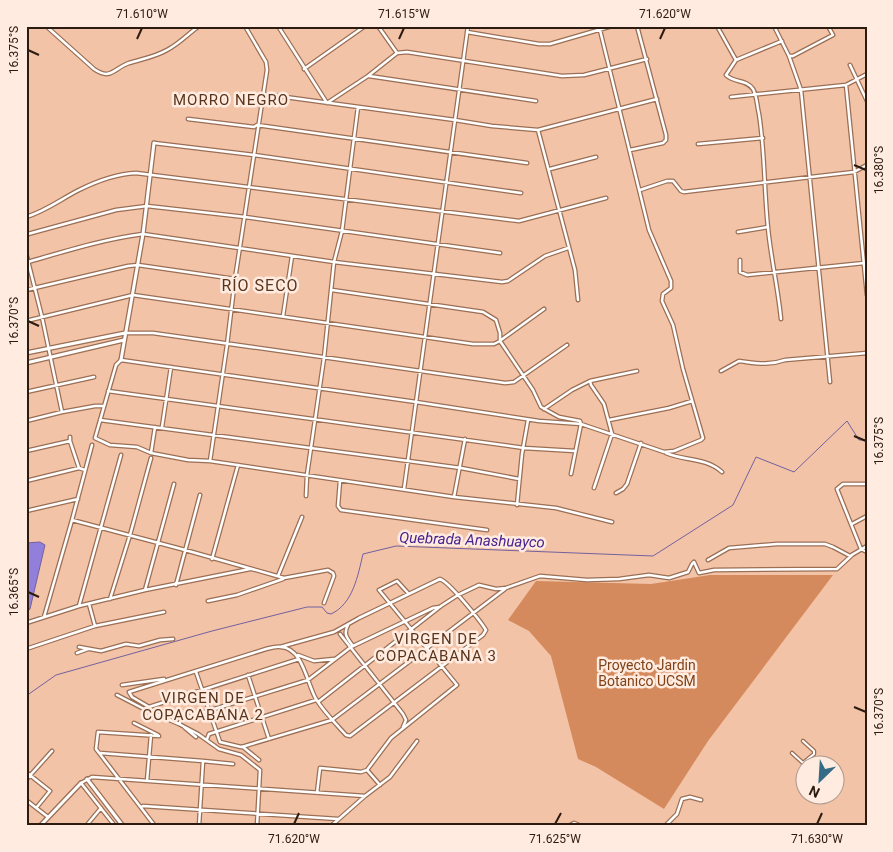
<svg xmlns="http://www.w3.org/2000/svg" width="893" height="852" viewBox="0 0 893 852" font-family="Roboto,sans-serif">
  <rect width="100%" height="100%" fill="#f3c3a7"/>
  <path fill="#d58a5d" d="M710,575H833L708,741L664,809L596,767L578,759L551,656L529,631L508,620L536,581L651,584Z"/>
  <path fill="#927fdc" stroke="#73619f" d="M40,542L45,545L30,609L26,613V543Z"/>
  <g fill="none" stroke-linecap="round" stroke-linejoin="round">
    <path stroke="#73619f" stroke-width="1" d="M26,696L56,675L212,631L307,607H322L327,613L331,614C353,604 358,575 363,554L396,546L653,556L733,505L756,457L794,472L847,421L859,440H867"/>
    <g stroke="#9a6f55" stroke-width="4.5">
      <path id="pedestrian" d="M792,753L803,763L814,754V751L803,741"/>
    </g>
    <g stroke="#9a6f55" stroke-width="5">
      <path id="minor" d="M46,26L94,69C111,81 114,68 129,63C142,59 155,57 167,50C179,44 188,34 199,26
        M278,26L327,103L368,76L397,53
        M378,26L397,53L407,52L562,76L584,75L647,59
        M599,26L649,230L671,281V288L663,294L662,301L673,325L683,369L703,438L701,440L674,451L664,452L581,424L539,421L416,402L121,360L116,365L95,438L110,445L137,447L151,453L188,460L210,461L454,497L556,508L612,522
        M717,26L736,60L726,75C734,83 746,79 753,89C757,96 757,106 759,114C765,152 764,190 768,228C771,259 778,288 781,319
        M774,26L789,56L801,90L830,382
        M467,32L539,44H550L612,26
        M789,56H793L833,35L828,26
        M736,60L782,41
        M850,65L867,101
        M304,69L365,26
        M369,76L536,101
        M846,85L867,295
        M263,94L455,120L492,126L538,130L657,99
        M731,97L846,85L867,74
        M188,119L254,127L257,125L527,163
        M538,130L575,270L578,300
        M154,143L254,155L521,193
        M698,144L763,138
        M630,150L663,143L666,140V135L637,26
        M550,169L596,157
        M640,190L667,181H673L681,191L684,192L854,172L867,165
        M26,217C46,211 61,199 79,190C97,181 116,174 136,173L519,221L606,198
        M738,232L768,227
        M26,237L28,234L116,210L147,206L245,217L500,253
        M26,253L42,317L62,412L95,406H104
        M740,260V272L747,275L864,263
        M28,262C66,251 104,239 143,234L334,262L502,282L508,281L545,256L568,248
        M26,290L128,266L138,265L235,279
        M332,290L483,312L496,320L500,333V341
        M283,316L292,256
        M26,321L133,295L473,344H494L500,341L533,390L541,407L559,417L580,421L581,424L571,474
        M125,333H153L505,383L514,382L567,345
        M501,340L544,309
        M721,371L739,361C756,363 768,366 785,360L867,353
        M590,381L591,385L604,404L612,434L594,488
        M108,391L524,448L575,451
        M26,392L94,377
        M544,409L572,390L590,381L637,371
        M100,420L461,468L519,479
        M609,420L669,408L692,401
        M26,421L62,412
        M162,427L171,367
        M70,437V441L79,468L85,470
        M26,451L70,441
        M151,453L155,427
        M666,453C684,461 705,457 722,472
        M210,461L227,345L235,279L267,70L266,62L245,26
        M26,481L79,468
        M340,481L338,506L341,510L487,530
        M867,484H843L837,489L861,549L867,552
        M404,489L468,26
        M616,493L623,489L627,484L641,443
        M306,496L307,475L324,358L334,262L342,231L358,107
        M454,497L465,439
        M517,505L522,454L528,420
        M26,511L78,499
        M72,520L185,550L284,578L328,570L333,573L334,576L324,603
        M852,524L867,516
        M212,559L238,465
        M708,560L729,548L777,544H825L833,547L850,556L867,546
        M278,576L302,517
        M176,585L200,495
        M145,590L174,484
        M110,599L130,535L151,458
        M208,601L237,595L283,579
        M89,604L95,626
        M79,606L121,455
        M44,617L72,520L92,445
        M26,623L79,606L145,590L250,569
        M348,625C343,634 347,638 353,646
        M340,634L403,714L406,720L403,727
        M79,647L101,651L126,644L139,646L160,640L173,639
        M280,647L334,632L359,618L440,579C450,583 479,619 486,630L483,635L350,736L346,735C336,724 324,712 316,699C307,684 303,648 281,647C276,646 270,648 266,649L129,692L132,697L149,707L299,659
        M26,649L95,626L164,612
        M77,653L88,649
        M298,655L314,661L334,659
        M196,672L220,742L241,747L245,746L332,720L505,589
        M248,675L269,739
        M122,685L164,679
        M117,695L144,709L179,724L182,719L308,680L351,647L433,608L440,607
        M318,702L441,606L458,595L479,585L496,589L506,588L540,576L587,580L619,579L649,575L669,578L688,572L692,564L694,562L699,573L714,570L837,569L852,555
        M134,723L158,735
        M179,724L198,734L219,749L241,755L260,770L257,826
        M184,727L196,737
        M207,739L209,734L316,700
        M243,747L259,760
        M100,753L203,761
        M367,770L380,785
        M26,772L50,791L37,807
        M26,780L52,751
        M147,781L151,735
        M317,793L320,768L361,772L367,770L391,738L457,685L379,590L397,581L408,593
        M26,800L48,817
        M141,807L143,806L338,819
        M86,826L101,808
        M115,826L81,783L92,777L365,796
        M155,826L96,749L98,732L159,736
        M199,826L203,761L233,764
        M331,826L365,796L390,777L417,741
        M569,826L574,823L581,826
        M665,826L677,814L682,799L690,797L701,800"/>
    </g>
    <g stroke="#9a6f55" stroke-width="5.5">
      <path id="tertiary" d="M26,353L125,333
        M121,360L143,234L154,143
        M26,363L124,340
        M87,779L123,826
        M40,826L81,783"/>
    </g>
    <use href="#pedestrian" stroke="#fff" stroke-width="2"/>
    <use href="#minor" stroke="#fff" stroke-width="2.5"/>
    <use href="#tertiary" stroke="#fff" stroke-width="3"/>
  </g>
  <path fill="none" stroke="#2c1b11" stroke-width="2" d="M137,39L142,28M399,39L404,28M660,39L665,28M28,50L39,55M854,165L866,170M28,321L39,326M854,436L866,441M28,592L39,597M854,707L866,712M294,824L299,813M555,824L561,813M817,824L822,813"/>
  <g text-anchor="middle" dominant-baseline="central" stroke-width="5" stroke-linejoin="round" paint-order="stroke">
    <g font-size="14" fill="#7f4218" stroke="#ffebdf">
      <text x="647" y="665">Proyecto Jardin<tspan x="647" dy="16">Botanico UCSM</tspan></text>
    </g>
    <g font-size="15" letter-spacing="1" fill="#5a341b" stroke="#ffebdf">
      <text x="231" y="100">MORRO NEGRO</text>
      <text x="436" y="639">VIRGEN DE<tspan x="436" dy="17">COPACABANA 3</tspan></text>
      <text x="203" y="698">VIRGEN DE<tspan x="203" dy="17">COPACABANA 2</tspan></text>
    </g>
    <g font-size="15" font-style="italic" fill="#472390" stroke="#ffebdf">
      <text transform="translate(472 540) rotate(2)">Quebrada Anashuayco</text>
    </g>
    <g font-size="16" letter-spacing="1" fill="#5a341b" stroke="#ffebdf">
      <text x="260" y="285">RÍO SECO</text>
    </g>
  </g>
  <rect width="893" height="852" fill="none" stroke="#ffebdf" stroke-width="55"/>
  <g transform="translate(820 780) rotate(205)"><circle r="24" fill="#ffebdf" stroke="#ab988d"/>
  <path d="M0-4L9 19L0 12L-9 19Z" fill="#346b86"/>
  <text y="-8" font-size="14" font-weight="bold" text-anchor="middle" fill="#2c1b11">N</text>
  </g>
  <rect x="28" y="28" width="838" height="796" fill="none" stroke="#2c1b11" stroke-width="2"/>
  <g font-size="12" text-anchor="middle" fill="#2c1b11">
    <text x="142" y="18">71.610°W</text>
    <text x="404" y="18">71.615°W</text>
    <text x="665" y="18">71.620°W</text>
    <text transform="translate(14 50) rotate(-90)" y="4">16.375°S</text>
    <text transform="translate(879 170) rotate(-90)" y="4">16.380°S</text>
    <text transform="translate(14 321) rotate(-90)" y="4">16.370°S</text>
    <text transform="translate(879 441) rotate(-90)" y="4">16.375°S</text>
    <text transform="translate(14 592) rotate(-90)" y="4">16.365°S</text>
    <text transform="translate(879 712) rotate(-90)" y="4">16.370°S</text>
    <text x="294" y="843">71.620°W</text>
    <text x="555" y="843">71.625°W</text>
    <text x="817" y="843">71.630°W</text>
  </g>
</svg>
